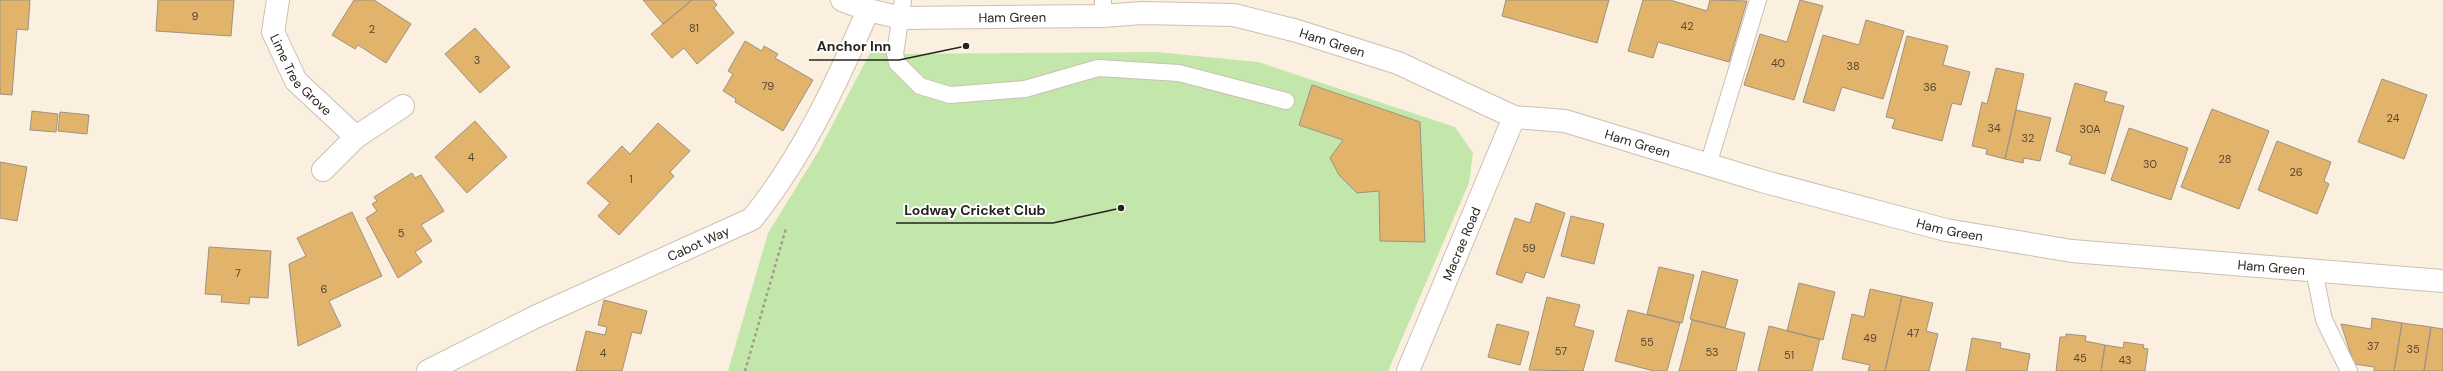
<svg xmlns="http://www.w3.org/2000/svg" width="2443" height="371" viewBox="0 0 2443 371" font-family="'DM Sans',sans-serif">
  <rect width="100%" height="100%" fill="#fbf0e0"/>
  <path fill="#c3e7aa" d="M871,51L895,54L1157,52L1258,62L1455,127L1473,153L1469,183L1388,371H728L768,233L818,152Z"/>
  <path fill="#e2b36b" stroke="#9c9283" d="M0,0H30L28,30L17,29L12,95L0,94Z
    M158,0H234L231,36L156,31Z
    M354,0H374L411,24L386,63L358,45L355,49L332,35Z
    M643,0H692L663,24Z
    M692,0H713L717,5L714,8L734,33L697,64L684,48L672,58L651,34Z
    M1506,0H1609L1597,43L1502,16Z
    M1643,0H1670L1707,11L1710,0L1747,1L1729,62L1658,42L1653,58L1628,51Z
    M1800,0L1823,6L1794,100L1744,85L1760,34L1787,42Z
    M1866,20L1904,31L1883,99L1842,87L1834,111L1803,102L1823,35L1859,45Z
    M475,28L510,67L480,93L445,54Z
    M1907,36L1948,46L1943,65L1970,72L1961,105L1952,103L1942,141L1892,128L1895,119L1886,117Z
    M745,41L762,51L764,46L778,54L775,58L813,80L783,131L735,102L736,99L723,91L733,74L728,71Z
    M1996,68L2024,74L2005,159L1986,154L1987,149L1972,146L1982,102L1987,104Z
    M2382,79L2427,95L2404,159L2358,142Z
    M2075,83L2107,92L2104,101L2124,106L2105,174L2069,164L2072,156L2056,151Z
    M1312,85L1420,122L1425,242L1380,241L1379,191L1357,193L1339,175L1330,158L1343,140L1299,125Z
    M2212,109L2269,131L2239,209L2181,187Z
    M2016,110L2051,118L2040,161L2024,158L2023,163L2005,159Z
    M32,111L58,114L56,132L30,130Z
    M60,112L89,115L87,134L58,131Z
    M475,121L507,157L467,193L435,157Z
    M658,123L690,151L670,172L674,176L619,235L598,216L610,203L587,183L622,146L630,154Z
    M2129,128L2188,148L2171,200L2111,180Z
    M2277,141L2331,162L2324,181L2329,184L2317,214L2258,190Z
    M0,162L27,167L17,221L0,218Z
    M412,173L415,178L421,175L444,211L421,225L432,241L415,252L422,262L398,278L366,218L377,211L372,204L377,201L374,197Z
    M1536,203L1565,213L1544,278L1526,272L1522,283L1496,274L1515,218L1530,223Z
    M352,212L382,276L329,301L341,326L298,346L289,264L306,256L297,238Z
    M1571,216L1604,224L1594,264L1561,256Z
    M209,247L271,251L268,298L250,297L249,304L221,302L222,295L205,294Z
    M1659,267L1694,275L1682,323L1647,314Z
    M1702,271L1738,280L1725,328L1690,319Z
    M1799,283L1835,292L1823,340L1787,331Z
    M1870,289L1902,296L1885,371H1868L1870,365L1842,359L1852,314L1864,317Z
    M1902,296L1933,303L1926,331L1938,334L1929,371H1885Z
    M1547,297L1580,305L1574,326L1594,331L1583,371L1529,370Z
    M604,300L647,311L641,334L632,332L622,371H576L586,331L605,335L607,327L598,325Z
    M1628,310L1680,323L1667,371H1654L1615,361Z
    M2372,318L2402,323L2394,371H2374V367L2354,364L2341,324L2371,329Z
    M1692,320L1745,333L1736,371H1679Z
    M2402,323L2431,327L2424,371H2394Z
    M1497,324L1529,332L1520,365L1488,357Z
    M1769,326L1820,339L1812,371H1758Z
    M2431,327L2443,329V371H2424Z
    M2066,334L2086,336L2085,341L2105,345L2101,371H2056L2060,337H2066Z
    M1972,338L2001,343L2000,348L2030,354L2027,371H1966Z
    M2124,342L2144,345L2143,348L2148,349L2145,371H2101L2105,345L2123,348Z"/>
  <g fill="none" stroke-linecap="round" stroke-linejoin="round">
    <g stroke="#cbc0b1" stroke-width="18">
      <path id="service" d="M903,0L895,54L897,63L920,86L950,95L1025,89L1098,68L1179,73L1286,101
        M1103,16V0
        M1708,165L1758,0
        M2314,270L2324,320L2349,371"/>
    </g>
    <g stroke="#cbc0b1" stroke-width="24">
      <g id="minor">
        <path id="s1" d="M278,0L273,32L296,81L356,137"/>
        <path d="M323,170L356,137L403,106"/>
        <path id="s2" d="M428,371L537,316L752,219C802,157 837,83 868,10"/>
        <path id="s3" d="M1408,371L1514,117"/>
      </g>
    </g>
    <g stroke="#cbc0b1" stroke-width="24">
      <g id="tertiary">
        <path id="s4" d="M842,0L868,10L902,18L1103,16L1142,13L1234,15L1297,31L1398,63L1514,117L1565,121L1762,181L1946,230L2072,251L2443,281"/>
      </g>
    </g>
    <path stroke="#a29a8e" stroke-width="2.5" stroke-dasharray="3 3" stroke-linecap="butt" d="M745,371L786,228"/>
    <use href="#service" stroke="#fff" stroke-width="16"/>
    <use href="#minor" stroke="#fff" stroke-width="22"/>
    <use href="#tertiary" stroke="#fff" stroke-width="22"/>
  </g>
  <g text-anchor="middle" dominant-baseline="central" stroke-width="4" stroke-linejoin="round" paint-order="stroke">
    <g font-size="11" fill="#564730">
      <text x="195" y="16">9</text>
      <text x="1687" y="26">42</text>
      <text x="694" y="28">81</text>
      <text x="372" y="29">2</text>
      <text x="477" y="60">3</text>
      <text x="1778" y="63">40</text>
      <text x="1853" y="66">38</text>
      <text x="768" y="86">79</text>
      <text x="1930" y="87">36</text>
      <text x="2393" y="118">24</text>
      <text x="1994" y="128">34</text>
      <text x="2090" y="129">30A</text>
      <text x="2028" y="138">32</text>
      <text x="471" y="157">4</text>
      <text x="2225" y="159">28</text>
      <text x="2150" y="164">30</text>
      <text x="2296" y="172">26</text>
      <text x="631" y="179">1</text>
      <text x="401" y="233">5</text>
      <text x="1529" y="248">59</text>
      <text x="238" y="273">7</text>
      <text x="324" y="289">6</text>
      <text x="1913" y="333">47</text>
      <text x="1870" y="338">49</text>
      <text x="1647" y="342">55</text>
      <text x="2373" y="346">37</text>
      <text x="2413" y="349">35</text>
      <text x="1561" y="351">57</text>
      <text x="1712" y="352">53</text>
      <text x="603" y="353">4</text>
      <text x="1789" y="355">51</text>
      <text x="2080" y="358">45</text>
      <text x="2125" y="360">43</text>
    </g>
    <g font-size="13" fill="#27231d" stroke="#fff">
      <text stroke="none"><textPath href="#s4" startOffset="173">Ham Green</textPath></text>
      <text stroke="none"><textPath href="#s4" startOffset="497">Ham Green</textPath></text>
      <text stroke="none"><textPath href="#s1" startOffset="84">Lime Tree Grove</textPath></text>
      <text stroke="none"><textPath href="#s4" startOffset="821">Ham Green</textPath></text>
      <text stroke="none"><textPath href="#s4" startOffset="1145">Ham Green</textPath></text>
      <text stroke="none"><textPath href="#s2" startOffset="299">Cabot Way</textPath></text>
      <text stroke="none"><textPath href="#s3" startOffset="138">Macrae Road</textPath></text>
      <text stroke="none"><textPath href="#s4" startOffset="1469">Ham Green</textPath></text>
    </g>
  </g>
  <path fill="none" stroke="#27231d" stroke-width="1.5" d="M966 46L899 60H809M1121 208L1053 223H896"/>
  <g fill="#27231d" stroke="#fff" stroke-width="1.5">
    <circle cx="966" cy="46" r="4"/>
    <circle cx="1121" cy="208" r="4"/>
  </g>
  <g font-size="14" text-anchor="middle" font-weight="bold" fill="#27231d" stroke="#fff" stroke-width="4" stroke-linejoin="round" paint-order="stroke">
    <text x="854" y="51">Anchor Inn</text>
    <text x="975" y="215">Lodway Cricket Club</text>
  </g>
</svg>
